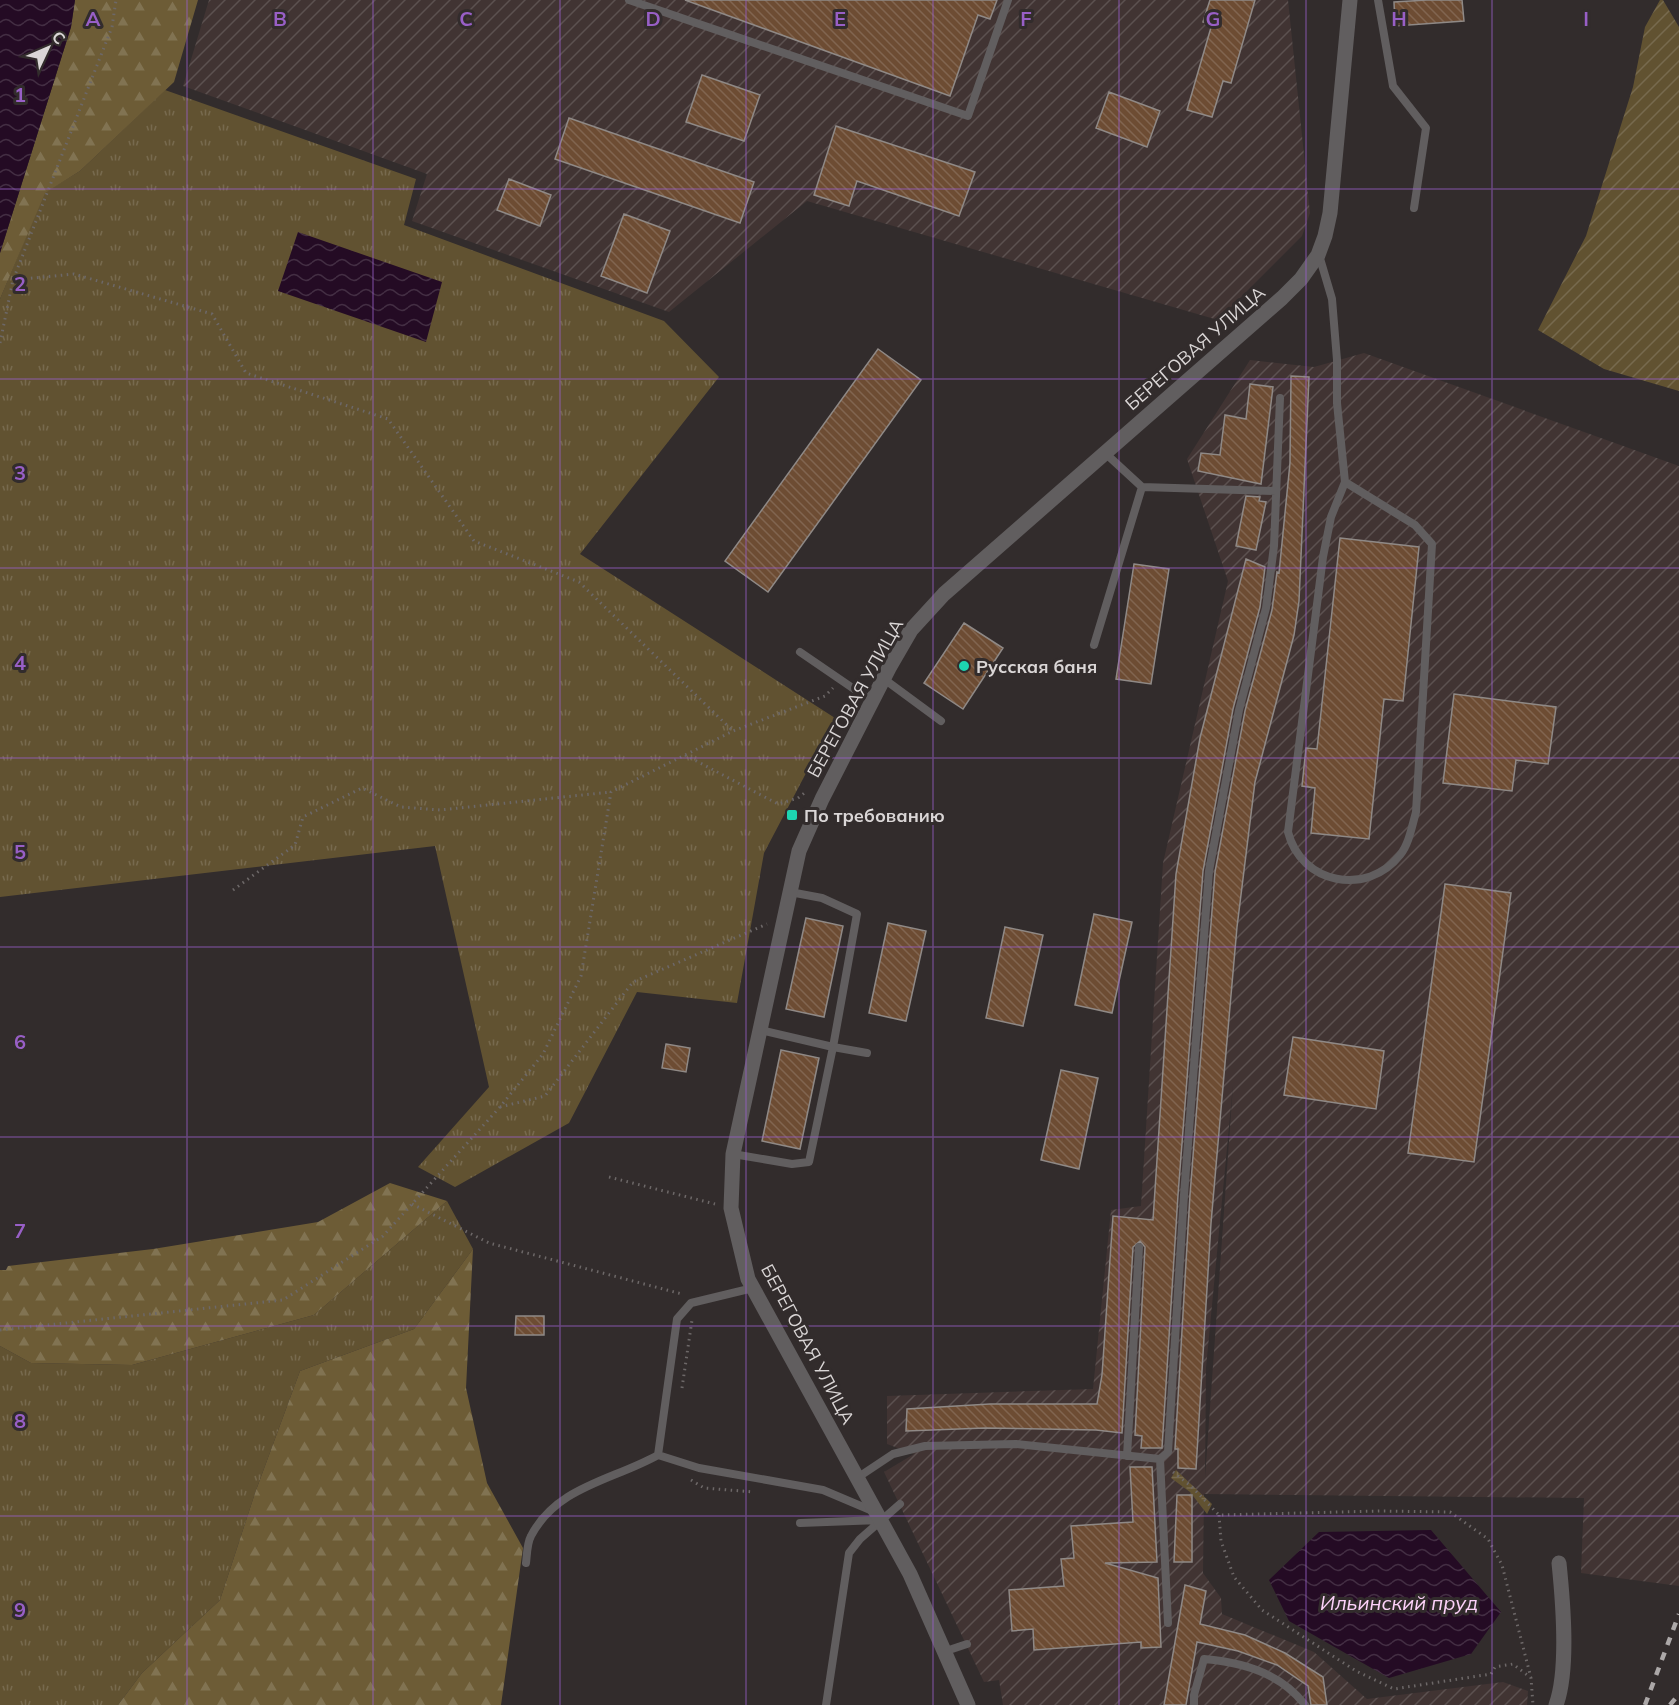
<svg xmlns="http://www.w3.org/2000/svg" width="1679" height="1705" viewBox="0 0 1679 1705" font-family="Mulish,sans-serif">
  <defs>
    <pattern id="industrial-furrows" width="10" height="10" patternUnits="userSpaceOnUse" patternTransform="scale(1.5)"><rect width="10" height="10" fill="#413433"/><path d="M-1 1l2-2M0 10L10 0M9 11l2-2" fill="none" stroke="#5c5150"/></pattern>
    <pattern id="grass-tufts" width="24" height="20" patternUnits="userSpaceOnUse" patternTransform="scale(1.5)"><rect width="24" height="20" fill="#615231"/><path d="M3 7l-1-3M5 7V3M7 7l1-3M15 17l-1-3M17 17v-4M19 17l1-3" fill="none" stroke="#776a4e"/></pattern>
    <pattern id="forest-firs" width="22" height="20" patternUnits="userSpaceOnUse" patternTransform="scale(1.5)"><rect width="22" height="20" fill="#6d5c36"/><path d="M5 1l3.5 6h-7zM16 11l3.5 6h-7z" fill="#817352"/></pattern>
    <pattern id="wetland-marsh" width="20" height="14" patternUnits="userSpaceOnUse" patternTransform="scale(1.5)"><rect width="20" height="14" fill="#615231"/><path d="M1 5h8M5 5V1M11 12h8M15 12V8" fill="none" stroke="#776a4e"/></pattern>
    <pattern id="garden-furrows" width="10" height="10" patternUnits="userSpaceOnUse" patternTransform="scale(1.5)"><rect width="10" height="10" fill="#615231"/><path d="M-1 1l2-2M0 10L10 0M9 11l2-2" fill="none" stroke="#776a4e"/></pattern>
    <pattern id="water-waves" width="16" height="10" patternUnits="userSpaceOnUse" patternTransform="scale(1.5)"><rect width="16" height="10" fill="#240b24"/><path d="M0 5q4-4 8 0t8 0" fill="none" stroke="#432e43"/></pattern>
    <pattern id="building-back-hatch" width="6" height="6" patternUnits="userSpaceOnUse" patternTransform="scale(1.5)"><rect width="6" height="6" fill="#6d4c33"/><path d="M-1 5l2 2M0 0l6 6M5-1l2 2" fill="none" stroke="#816550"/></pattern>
  </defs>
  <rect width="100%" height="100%" fill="#322c2c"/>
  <path fill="url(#industrial-furrows)" fill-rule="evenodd" d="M209,0H1288L1310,213L1302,236L1218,320L807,201L669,312L412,221L427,174L183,86Z
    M1364,353L1679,466V1586L1581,1573L1584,1498L1204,1494L1203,1573L1221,1598L1222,1614L1314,1652L1367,1699L1503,1682L1528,1691L1527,1705H1003L999,1680L984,1682L884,1472L914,1454L887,1444V1396L1093,1389L1111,1210L1141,1206L1163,863L1228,581L1187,459L1250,360L1314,367ZM1233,1085L1205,1478V1479L1206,1368Z"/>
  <path fill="url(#grass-tufts)" d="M165,90L416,179L404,225L664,321L719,377L580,554L835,718L764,853L737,1003L637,992L569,1123L455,1187L418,1167L489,1087L435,846L0,897V299L44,193L80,171Z
    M447,1201L473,1249L414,1329L300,1371L255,1493L220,1600L142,1673L118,1705H0V1346L31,1363L132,1365L314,1315Z"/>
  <path fill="url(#forest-firs)" d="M75,0H198L174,82L80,171L45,193L0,299V253L71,27Z
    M390,1183L447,1201L314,1315L132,1365L31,1363L0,1346V1270H6L8,1266L153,1249L318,1222Z
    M473,1249L466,1388L487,1483L523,1548L501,1705H118L142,1673L220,1600L255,1493L300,1371L414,1329Z"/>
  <path fill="url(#wetland-marsh)" d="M1176,1470L1212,1504L1207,1514L1190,1492L1171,1478Z"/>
  <path fill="url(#garden-furrows)" d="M1660,0H1663L1679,27V391L1604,369L1538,330L1586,236L1633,87L1645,27Z"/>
  <path fill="url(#water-waves)" d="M0,0H75L71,27L0,253Z
    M298,232L442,282L426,342L278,291Z
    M1431,1530L1501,1612L1471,1654L1389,1678L1289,1621L1269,1580L1319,1532Z"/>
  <path fill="url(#building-back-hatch)" stroke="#8f8986" stroke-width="1.5" d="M685,0H997L990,19L978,15L950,96Z
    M1210,0H1255L1231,83L1223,81L1212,117L1187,110L1212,24L1203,22Z
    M1427,0H1462L1464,21L1395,26L1394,2Z
    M702,75L760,95L744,141L686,122Z
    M1109,92L1160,111L1147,147L1096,128Z
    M569,118L754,182L740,223L555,159Z
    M836,126L975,172L959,216L857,181L849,206L814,195Z
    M509,179L551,195L540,226L497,210Z
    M624,214L670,231L647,293L601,276Z
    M878,349L921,380L768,592L725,561Z
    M1291,376L1309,377L1299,601L1294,635L1255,782L1237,927L1211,1223L1196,1469L1178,1468V1449H1175L1190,1195L1215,872L1245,711L1272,610L1277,572L1279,573L1290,463Z
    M1250,384L1273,387L1261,484L1198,471L1201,453L1220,455L1225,415L1246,419Z
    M1246,496L1260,497L1259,501L1266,502L1256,550L1236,546Z
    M1340,538L1419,547L1403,701L1384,699L1369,839L1311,833L1315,788L1302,786L1306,748L1317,749Z
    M1246,559L1265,567L1260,607L1233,709L1203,871L1178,1195L1162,1448H1141L1142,1436L1135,1435L1145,1247L1140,1241L1133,1247L1122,1433L1096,1430L985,1428L906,1431L907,1409L990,1404H1097L1102,1375L1113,1216L1153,1220L1176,874L1200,738Z
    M1134,564L1169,569L1151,684L1116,679Z
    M964,623L1003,648L963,709L924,683Z
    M1454,694L1556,707L1548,764L1516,760L1512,791L1443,783Z
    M1445,884L1511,893L1474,1162L1408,1153Z
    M1094,914L1132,922L1112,1013L1075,1005Z
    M806,918L843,926L824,1017L786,1009Z
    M888,923L926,931L906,1021L869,1013Z
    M1005,927L1043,935L1023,1026L986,1018Z
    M1293,1037L1384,1051L1376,1109L1284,1095Z
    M666,1044L690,1048L686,1072L662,1068Z
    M781,1050L819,1058L800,1149L762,1141Z
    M1061,1070L1098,1078L1079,1169L1041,1160Z
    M516,1316H544V1335H515Z
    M1130,1467H1152L1157,1562L1105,1563L1158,1578L1161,1647L1141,1648V1642L1034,1650L1033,1629L1012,1631L1009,1590L1064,1586L1061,1559L1074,1558L1071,1526L1133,1522Z
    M1177,1495H1192V1562H1174Z
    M1185,1585L1206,1591L1200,1624L1245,1635L1285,1653L1323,1677L1327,1705H1311L1308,1686L1277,1665L1238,1651L1197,1642L1186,1705H1164Z"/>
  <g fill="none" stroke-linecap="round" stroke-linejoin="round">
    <path stroke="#6d6868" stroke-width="3" stroke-dasharray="1.5 4.5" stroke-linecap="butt" d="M13,280L74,274L212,314L246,373L388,419L474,541L579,582L733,731
      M0,343L13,280L112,27L116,0
      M685,755L778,804L798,798L807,791
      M233,890L295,845L303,817L362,788L401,807L440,810L611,792
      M500,1107L545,1096L633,982L767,924
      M609,1177L715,1204
      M412,1204L489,1243L682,1294
      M0,1330L283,1300L383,1236L500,1107L543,1054L581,976L611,792L733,731L825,696L833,688
      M682,1388L692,1320
      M1173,1472L1191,1486L1219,1515L1380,1511L1450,1512L1488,1539L1502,1565L1531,1678L1533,1705
      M691,1480L704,1488L754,1492
      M1219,1515L1221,1541L1234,1577L1262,1610L1356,1671L1394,1689L1491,1674L1495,1667L1513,1664L1531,1678"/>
    <path stroke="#615e5f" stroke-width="8" d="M629,0L968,116L1008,0
      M1378,0L1393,86L1426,128L1414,208
      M1319,255L1332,299L1337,360V403L1345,482L1331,517L1323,557L1288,832C1301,884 1367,897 1400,855C1409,844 1412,826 1416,812L1432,544L1415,525L1345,482
      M1104,452L1142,487L1276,491
      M1094,645L1142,487
      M800,652L873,702
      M884,679L941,721
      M760,1030L833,1047L857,914L822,898L790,892
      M733,1154L792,1164L809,1162L833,1047L867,1053
      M658,1455L677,1319L691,1303L753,1288
      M1127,1456L1139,1247
      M1160,1459L1168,1452L1184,1195L1209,871L1239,710L1266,608L1274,546L1280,398
      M857,1478L893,1454L925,1446L1016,1444L1160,1459L1168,1623
      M800,1523L880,1520
      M526,1563C527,1555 527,1543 531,1536C557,1486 614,1480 658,1455L699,1468L823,1490L875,1512
      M946,1651L967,1644
      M826,1705L849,1553L860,1539L900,1504
      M1194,1705V1695L1204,1659C1242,1662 1281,1673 1305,1705"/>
    <path stroke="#615e5f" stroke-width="15" d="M968,1705L910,1574L748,1279L731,1208L733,1154L799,851L822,799L889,668L911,630L944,594L1282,298L1301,279L1318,255L1325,236L1330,213L1350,0
      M1556,1705C1569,1670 1563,1602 1559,1563"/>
    <path stroke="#aca8a8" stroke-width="4.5" stroke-dasharray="8 8" stroke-linecap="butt" d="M1645,1705L1679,1614
      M1670,1705L1679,1694"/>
  </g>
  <path fill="none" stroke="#985fc6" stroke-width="1.5" stroke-opacity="0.55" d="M187,0V1705M373,0V1705M560,0V1705M746,0V1705M933,0V1705M1119,0V1705M1306,0V1705M1492,0V1705M0,189H1679M0,379H1679M0,568H1679M0,758H1679M0,947H1679M0,1137H1679M0,1326H1679M0,1516H1679"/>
  <g fill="#1dd5b1" stroke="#322c2c" stroke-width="2">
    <circle cx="964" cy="666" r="6"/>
    <rect x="786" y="809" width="12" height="12" rx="3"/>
  </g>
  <g text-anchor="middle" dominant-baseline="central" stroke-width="6" stroke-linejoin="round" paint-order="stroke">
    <g font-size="18" fill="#dad6d6" stroke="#322c2c">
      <text transform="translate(1195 348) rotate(-41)">БЕРЕГОВАЯ УЛИЦА</text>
      <text transform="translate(855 698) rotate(-61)">БЕРЕГОВАЯ УЛИЦА</text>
      <text transform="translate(808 1344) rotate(62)">БЕРЕГОВАЯ УЛИЦА</text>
    </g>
    <g font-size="18" font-weight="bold" fill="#dad6d6" stroke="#322c2c" text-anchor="start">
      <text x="976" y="666">Русская баня</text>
      <text x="804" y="815">По требованию</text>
    </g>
    <g font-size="20" font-style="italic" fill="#fdd2fa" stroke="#322c2c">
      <text x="1399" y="1602">Ильинский пруд</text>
    </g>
  </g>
  <g font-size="20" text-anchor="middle" font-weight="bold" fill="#985fc6" stroke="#322c2c" stroke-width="6" stroke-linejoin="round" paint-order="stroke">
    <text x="93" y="26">A</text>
    <text x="280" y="26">B</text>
    <text x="466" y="26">C</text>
    <text x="653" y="26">D</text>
    <text x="840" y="26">E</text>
    <text x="1026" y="26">F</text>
    <text x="1213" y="26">G</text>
    <text x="1399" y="26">H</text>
    <text x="1586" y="26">I</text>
    <text x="20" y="102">1</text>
    <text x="20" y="291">2</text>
    <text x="20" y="480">3</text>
    <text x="20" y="670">4</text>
    <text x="20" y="859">5</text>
    <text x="20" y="1049">6</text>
    <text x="20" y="1238">7</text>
    <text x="20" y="1428">8</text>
    <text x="20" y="1617">9</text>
  </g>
  <g transform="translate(48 48) rotate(46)" stroke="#322c2c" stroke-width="4.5" paint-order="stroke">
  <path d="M0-4.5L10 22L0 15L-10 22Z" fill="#dad6d6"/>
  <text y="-9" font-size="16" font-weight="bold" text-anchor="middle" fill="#dad6d6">С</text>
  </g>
</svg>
